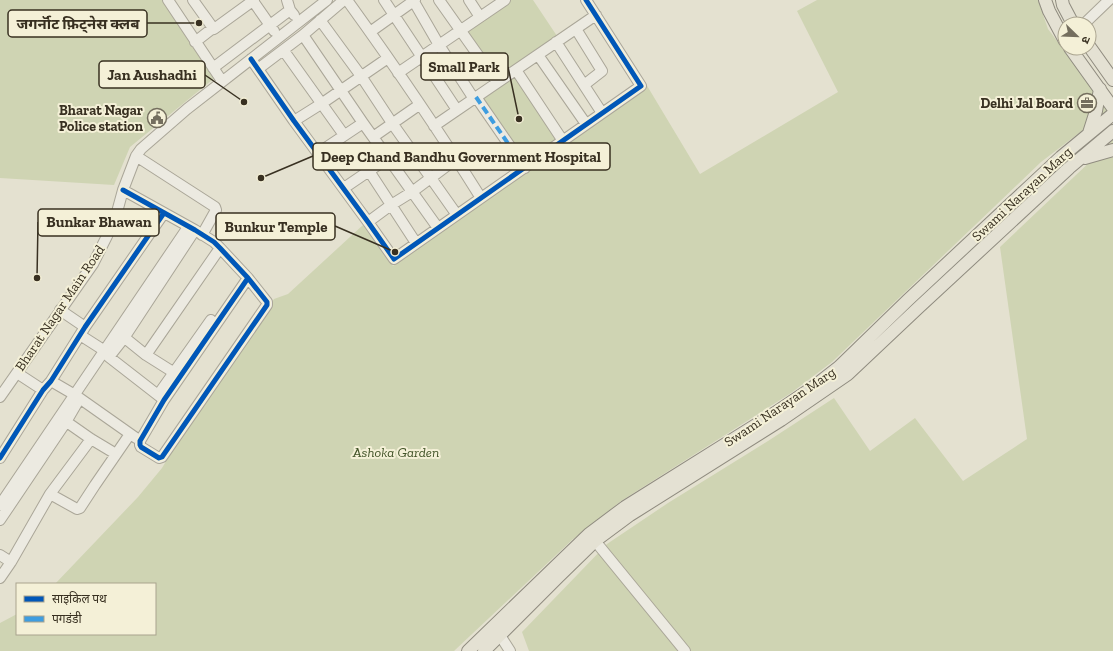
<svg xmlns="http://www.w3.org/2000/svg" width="1113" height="651" viewBox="0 0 1113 651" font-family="'Zilla Slab','Noto Sans Devanagari',serif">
  <rect width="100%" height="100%" fill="#e4e1d0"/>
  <path fill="#cfd4b3" d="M0,0H166L217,76L130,147L114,185L0,178Z
    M511,0H533L557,36L498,77L467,30Z
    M817,0H1038L1048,29L1109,110L1041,162L832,362L791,393L621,501L572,540L454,651H0V623L17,614V634H155V584H55L138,497L162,468L181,436L274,299L288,294L363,225L393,266L646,84L700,174L838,92L797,11Z
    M515,75L557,141L525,163L482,98Z
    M1113,140V651H529L522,632L607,544L668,503L768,441L834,398L870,451L915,418L963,481L1027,439L1000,247Z"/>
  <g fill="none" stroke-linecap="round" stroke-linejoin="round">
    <g stroke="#aaa698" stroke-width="12">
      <path id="minor" d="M168,0L222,81
        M193,0L213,28L214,29L254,0
        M287,0L290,10L294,15
        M347,0C394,65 439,131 481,198
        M384,0L457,110
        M413,0L439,45L474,99
        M439,0L497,82
        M469,0L480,17
        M253,1L274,31
        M320,20L361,76L392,123L457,215
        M1084,24L1109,0
        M576,29L602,71L584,85
        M370,32L415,0
        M303,35L363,123L438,228
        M195,42L213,28
        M556,42L602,113
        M284,51L344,135
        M538,55L586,124
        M251,59L294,121L368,222L394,259L641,86L586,0
        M213,68L290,10
        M258,69L303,35L344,0
        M516,70L563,141
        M398,73L505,0
        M476,97L525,168
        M294,121L321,104L388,58
        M434,126L596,15
        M373,137L419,105
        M318,153L363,123
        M136,156L215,207L216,210L202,235
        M369,171L416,243
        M344,188L388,158
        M123,190L195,230L214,242L220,248L248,278L267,302V305L162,457L159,458L141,447L140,445V441L164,400L248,278
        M368,222L391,205L412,192L456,159
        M60,310L85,327
        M120,334L146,355L173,372
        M80,335L105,351L109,357L163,399
        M146,355L220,248
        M109,357L124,338L195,230
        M17,373L43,390
        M51,381L75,395L136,438
        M158,395L211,320
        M0,397L93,264L107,236L117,212L123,190L136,156L141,149L187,109L327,0
        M61,418L91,439L116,454
        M0,458L43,390L51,381L85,327L164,213
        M50,494L77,509L80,508L95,485L130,434
        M0,505L188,227
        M0,520L66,422L77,403
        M591,536L685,651
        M0,555L11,562
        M0,578L11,562L50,494L91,439
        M496,629L510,651"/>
    </g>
    <g stroke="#8f8b7f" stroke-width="14">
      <path id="major" d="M1045,0L1049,11L1065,41
        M1062,0L1063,5L1073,24
        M1089,46L1113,80
        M1070,48L1113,108
        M1089,133L1096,111L1100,89
        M1085,158L1113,150
        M468,651L589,534L625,507L775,413L812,388L839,367L908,300L1061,157L1113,114
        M484,651L558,577L595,541L630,515L781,420L848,374L918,308L1069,168L1113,131"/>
    </g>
    <use href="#minor" stroke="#eceae1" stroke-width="10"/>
    <use href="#major" stroke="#e4e1d3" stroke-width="12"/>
    <path stroke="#3e9de0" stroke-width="4" stroke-dasharray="8 4" stroke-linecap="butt" d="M476,97L525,168"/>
    <g stroke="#f4f0d7" stroke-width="8">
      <path id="cycleway" d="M251,59L294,121L368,222L394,259L641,86L586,0
        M123,190L195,230L214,242L220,248L248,278L267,302V305L162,457L159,458L141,447L140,445V441L164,400L248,278
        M0,458L43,390L51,381L85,327L164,213"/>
    </g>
    <use href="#cycleway" stroke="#0057b8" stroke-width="5"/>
  </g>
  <defs>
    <g id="office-ring" transform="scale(1)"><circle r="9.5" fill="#f4f0d7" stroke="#746e5e" stroke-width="1.5"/><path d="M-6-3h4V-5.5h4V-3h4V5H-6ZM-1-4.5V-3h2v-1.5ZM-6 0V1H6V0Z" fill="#746e5e"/></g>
    <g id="civic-ring" transform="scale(1)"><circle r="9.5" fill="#f4f0d7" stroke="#746e5e" stroke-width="1.5"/><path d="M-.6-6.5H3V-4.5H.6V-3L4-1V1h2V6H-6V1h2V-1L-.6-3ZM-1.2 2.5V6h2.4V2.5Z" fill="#746e5e"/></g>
  </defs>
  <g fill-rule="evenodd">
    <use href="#office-ring" x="1087" y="103"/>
    <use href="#civic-ring" x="157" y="118"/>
  </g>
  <g text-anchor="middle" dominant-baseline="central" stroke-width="4" stroke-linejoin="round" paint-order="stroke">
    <g font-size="14" font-weight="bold" fill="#383021" stroke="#f4f0d7" text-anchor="end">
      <text x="1073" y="103">Delhi Jal Board</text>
      <text x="143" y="110">Bharat Nagar<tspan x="143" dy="16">Police station</tspan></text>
    </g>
    <g font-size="14" fill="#383021" stroke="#f4f0d7">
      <text transform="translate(1022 194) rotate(-43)">Swami Narayan Marg</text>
      <text transform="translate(60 308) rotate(-56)">Bharat Nagar Main Road</text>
      <text transform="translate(780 407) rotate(-34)">Swami Narayan Marg</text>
    </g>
    <g font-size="14" font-style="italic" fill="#425428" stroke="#f4f0d7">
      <text x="396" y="452">Ashoka Garden</text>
    </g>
  </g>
  <path fill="none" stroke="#383021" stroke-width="1.5" d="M199 23L147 23M519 119L508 67M244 102L205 75M261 178L313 156M37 278L38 222M395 252L335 226"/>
  <g fill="#383021" stroke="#f4f0d7" stroke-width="1.5">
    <circle cx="199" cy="23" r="4"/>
    <circle cx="519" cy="119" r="4"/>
    <circle cx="244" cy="102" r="4"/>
    <circle cx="261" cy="178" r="4"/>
    <circle cx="37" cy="278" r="4"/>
    <circle cx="395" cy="252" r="4"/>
  </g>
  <g fill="#f4f0d7" stroke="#383021" stroke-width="1.5">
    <rect x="8" y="10" width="139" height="27" rx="4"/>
    <rect x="421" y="53" width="87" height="27" rx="4"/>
    <rect x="99" y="61" width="106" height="27" rx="4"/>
    <rect x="313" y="143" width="297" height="27" rx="4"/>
    <rect x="38" y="209" width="121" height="27" rx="4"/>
    <rect x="216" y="213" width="119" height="27" rx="4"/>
  </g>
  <g font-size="15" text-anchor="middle" font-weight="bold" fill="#383021">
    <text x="78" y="29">जगर्नॉट फ़िट्नेस क्लब</text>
    <text x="464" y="72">Small Park</text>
    <text x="152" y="80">Jan Aushadhi</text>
    <text x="461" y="162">Deep Chand Bandhu Government Hospital</text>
    <text x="99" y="227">Bunkar Bhawan</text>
    <text x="276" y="232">Bunkur Temple</text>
  </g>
  <rect x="16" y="583" width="140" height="52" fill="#f4f0d7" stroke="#a9a38e"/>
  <rect x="24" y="596" width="20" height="6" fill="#0057b8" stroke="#a9a38e"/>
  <text x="52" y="603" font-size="12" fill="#383021">साइकिल पथ</text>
  <rect x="24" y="616" width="20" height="6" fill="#3e9de0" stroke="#a9a38e"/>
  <text x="52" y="623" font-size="12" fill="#383021">पगडंडी</text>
  <g transform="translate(1077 36) rotate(113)"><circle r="19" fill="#f4f0d7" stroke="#a9a38e"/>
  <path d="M0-3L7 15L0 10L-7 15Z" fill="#746e5e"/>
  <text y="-6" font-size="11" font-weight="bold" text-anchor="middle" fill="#383021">उ</text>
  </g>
</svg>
